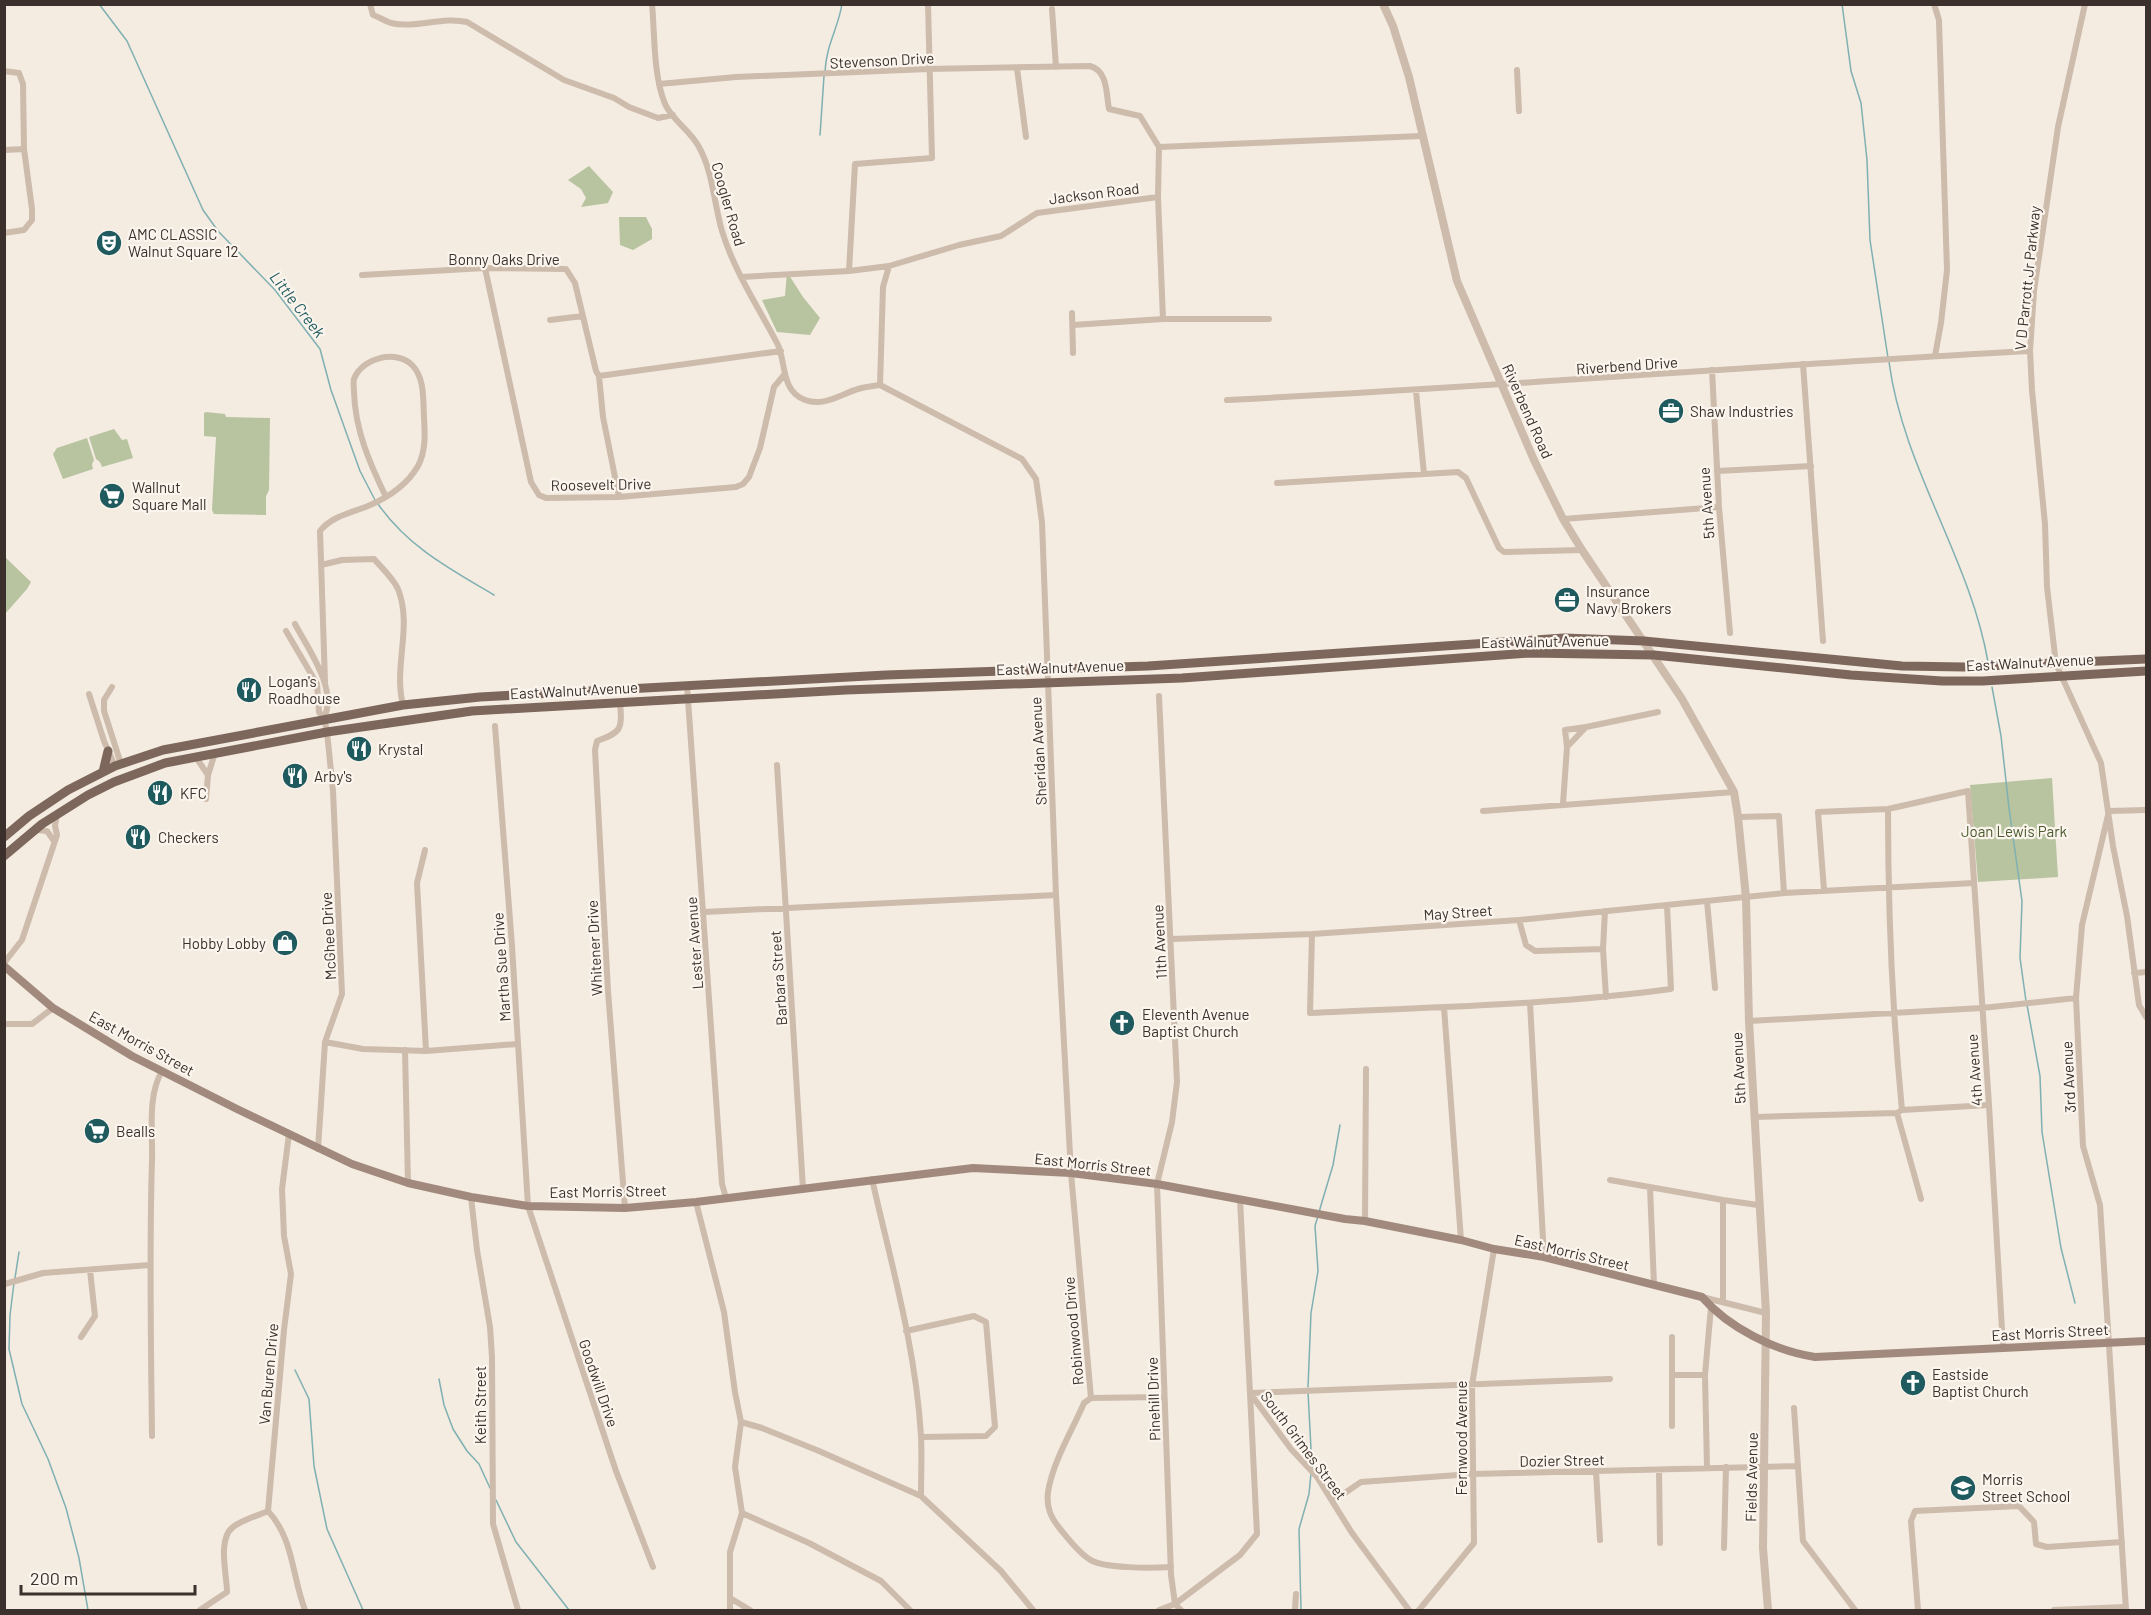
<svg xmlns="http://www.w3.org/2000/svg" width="2151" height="1615" viewBox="0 0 2151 1615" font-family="Barlow,sans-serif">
  <rect width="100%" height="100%" fill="#f4ebe1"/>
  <path fill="#b8c4a0" d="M589,166L613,192L608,203L581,207L586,198L581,189L568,180Z
    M619,217H646L652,229V239L633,250L620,245Z
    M787,272L803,297L820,318L810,335L777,332L762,300L785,296Z
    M206,412L225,414L226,417L270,418L269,490L266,496V515L214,514L212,510L216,437L204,436V413Z
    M114,429L122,440L127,439L133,458L102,467L100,462L96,459L89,437Z
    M87,438L94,460L92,464L93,469L63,479L53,454L57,448Z
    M5,557L31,582L27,589L5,614Z
    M2052,778L2058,877L1978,882L1970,785Z"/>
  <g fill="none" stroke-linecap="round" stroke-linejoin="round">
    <path stroke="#7fb0b2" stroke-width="1.5" d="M99,4L127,41L203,210L218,231L275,290L320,349L331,390L360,471L375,500
      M1842,4L1851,71L1861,103L1867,160L1870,240L1888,358
      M825,72C826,45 838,29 842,4
      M820,135L824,76
      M1889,362C1903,468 1970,558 1988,662
      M378,504C408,547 450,569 494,595
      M1992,687L2001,736L2009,808L2022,901L2020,958L2026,1001
      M2027,1005L2040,1076L2042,1132L2061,1248L2075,1303
      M1319,1212L1333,1165L1340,1125
      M15,1278L19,1252
      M14,1283L10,1315L9,1349L22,1404L48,1459L66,1508L79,1558L88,1610
      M295,1370L309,1399L314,1466L327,1529L363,1610
      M439,1379L444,1405L453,1429L467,1451L479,1464L490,1488
      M1308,1387L1311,1313L1318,1271L1315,1226L1318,1216
      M1308,1392L1312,1468
      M496,1500L516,1542L569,1610
      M1301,1610L1299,1529L1309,1494L1311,1473"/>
    <path stroke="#cdbbac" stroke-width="6" d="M370,4L373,15C379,17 385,21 391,23C416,29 442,16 467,22L564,80L614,98L629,107L658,118L673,115
      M652,4C655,36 653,74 665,104C672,120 691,131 699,147C713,172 714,204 722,231C734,271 759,308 778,345C786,363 781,391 805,400C824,407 841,394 858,389C865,387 873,386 880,385L1022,459L1036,479L1042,522L1056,895L1071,1173L1091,1398L1084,1403C1072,1431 1053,1461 1048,1492C1046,1508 1051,1518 1061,1530C1069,1540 1078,1552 1089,1559C1103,1569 1153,1568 1171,1567
      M1934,4L1939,20L1947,270L1941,323L1935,356
      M2085,4L2058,127L2034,291L2030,351L2032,390L2045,524L2047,587L2056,664L2101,763L2113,846L2127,916L2139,1005L2146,1017
      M1052,9L1056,67
      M1017,68L1026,137
      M1517,70L1519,111
      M4,71L19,73L23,84L24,149L32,209V220L24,230L4,233
      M659,84L736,77L928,69L1090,66C1108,71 1106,93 1109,109L1140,116L1159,147L1158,197L1163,319
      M1159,147L1421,136
      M4,150L24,149
      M485,268L531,482L539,495L546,498L619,497L736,487L743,484L749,477L760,448L774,387L784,375
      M849,271L855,164L932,158L928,4
      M362,275L485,268L566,269L575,283L596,371L599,376L603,417L619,497
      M741,277L849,271L889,266L959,245L1001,236L1037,213L1158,197
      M1072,313L1073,353
      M550,320L583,316
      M1073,325L1163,319H1269
      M1803,364L1823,641
      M1712,370L1719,507L1730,633
      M599,376L781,351
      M880,385L883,287L889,266
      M1416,391L1424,474
      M1227,400C1495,387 1762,365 2030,351
      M1717,471L1811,466
      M1277,483L1458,472L1466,478L1499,548L1504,552L1582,550
      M1563,519L1719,507
      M321,565L342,560L374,559C382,568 393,578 398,589C413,627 393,666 403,705
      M295,624C308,649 338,689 324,718
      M286,631L317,684L319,712L324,718L327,732L333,791L342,994L325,1042L318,1149
      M325,682L320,531C332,516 351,513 368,506C387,498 407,485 418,466C426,451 425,434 424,417C423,400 425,378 412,365C396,349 362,358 354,379C353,382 354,388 354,392C355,430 370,464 386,497
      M687,685L722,1184L726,1198
      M112,687L104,700V711L121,764
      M89,694L104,741L115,766
      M1159,696L1177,1082L1172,1122L1157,1184L1171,1575L1175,1604L1181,1610
      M620,702C622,728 623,732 597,741L595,750L608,991L625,1208
      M495,726L512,946L528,1206L616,1471L653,1567
      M1565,730L1586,727
      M1565,730L1567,747
      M195,756L208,775
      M777,765L803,1189
      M206,799L208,775L215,753
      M1563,804L1567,747L1586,727L1658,712
      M1888,809C1888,910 1892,1009 1902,1110
      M1483,811L1734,792
      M1738,817L1779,816L1784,893
      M36,830L47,831L54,841
      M425,850L417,883L426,1051
      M1824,890L1818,812L1888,809L1968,791L1989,1105L2003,1347
      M1707,901L1715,988
      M1605,911L1603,949L1606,997
      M704,912L1056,895
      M1519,920L1526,945L1535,951L1603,949
      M1312,934L1310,1013C1431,1007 1552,1005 1671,989L1667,905
      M1171,939L1312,934L1519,920L1784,893L1974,883
      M4,963L22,940L57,835L55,826L57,814
      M2134,973L2146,972
      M1530,1003L1544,1257
      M1444,1007L1461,1240
      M1749,1021L1982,1008L2076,998
      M4,1024H32L53,1008
      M325,1042L363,1049L426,1051L518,1044
      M405,1050L408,1183
      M1897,1113L1921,1199
      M1755,1117L1897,1113L1902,1110L1989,1105
      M289,1134L282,1189L284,1236L291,1274L284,1330L268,1511C294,1539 292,1577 305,1610
      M872,1179C891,1263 916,1349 921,1436C922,1456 921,1476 921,1496
      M1610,1180L1723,1200L1758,1205
      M1650,1187L1654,1285
      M471,1197L477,1250L490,1327L492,1357L493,1524L518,1610
      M1240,1200L1250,1393L1291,1449L1317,1477L1352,1533L1409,1610
      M1723,1200V1301
      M696,1202L724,1312L735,1392L741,1422L735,1467L742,1513L730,1552V1610
      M1365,1221L1366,1069
      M5,1284L43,1273L150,1265
      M1702,1297L1766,1313
      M906,1331L974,1316L986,1322L995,1427L986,1436L921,1437
      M81,1337L95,1316L90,1270
      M1673,1375H1705
      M1091,1398L1164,1397
      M1794,1408L1803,1541L1855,1610
      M741,1422L762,1428L819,1451L921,1496L1001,1571L1033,1610
      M1672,1426V1337
      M152,1436C151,1344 149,1253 152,1161C153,1133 147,1096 162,1071
      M1707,1468L1705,1375L1711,1307
      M1659,1470L1660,1543
      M1596,1471L1600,1540
      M1333,1501L1361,1482L1472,1474L1798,1466
      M742,1513L809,1543L881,1581L910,1610
      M1724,1548L1726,1467
      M730,1598L750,1610
      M200,1610L227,1592C227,1575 217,1539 233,1527C242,1520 257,1516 268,1511
      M1159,1610L1175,1604L1240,1555L1257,1534L1250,1393L1610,1379
      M1295,1610L1296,1594
      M1419,1610L1474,1543L1472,1385L1494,1249
      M1918,1610L1911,1521L1915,1511L2019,1506L2034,1522L2036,1544L2047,1547L2122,1542
      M2054,1610L2126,1607
      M2126,1610L2100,1205L2083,1146L2076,998L2082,925L2109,811L2146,810"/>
    <path stroke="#cdbbac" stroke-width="8" d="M1383,4L1393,26L1409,77L1457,281L1534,460L1563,519L1582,550L1682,699L1734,792L1738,817L1746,898L1749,1021L1766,1313L1763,1548L1768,1610"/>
    <path stroke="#a18a7d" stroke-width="8" d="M4,966L53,1008L132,1056L237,1109L352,1164L408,1183L471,1197L528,1206L625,1208L696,1202L973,1168L1071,1173L1157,1184L1345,1219L1365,1221L1461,1240L1494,1249L1544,1257L1702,1297C1729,1328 1775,1351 1815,1357L2146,1341"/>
    <path stroke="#7d675c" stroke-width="9" d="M103,772L108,751
      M4,837L29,816L68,790L115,766L163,750L403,705L480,697L886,675L1148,666L1564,638L1644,641L1902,666L1964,667L2146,659
      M4,856L42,824L88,795L114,782L165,763L327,732L472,711L846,690L1182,678L1530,653L1654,655L1851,675L1942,681H1983L2146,671"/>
  </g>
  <defs>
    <g id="theatre-disc" transform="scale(1.35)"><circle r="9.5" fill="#1f5a5e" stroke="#fbf5ee"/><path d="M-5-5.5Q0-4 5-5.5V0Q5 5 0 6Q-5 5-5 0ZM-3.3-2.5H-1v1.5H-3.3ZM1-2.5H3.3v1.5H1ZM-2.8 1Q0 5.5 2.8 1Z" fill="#fff"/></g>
    <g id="office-disc" transform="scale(1.35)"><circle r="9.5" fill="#1f5a5e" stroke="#fbf5ee"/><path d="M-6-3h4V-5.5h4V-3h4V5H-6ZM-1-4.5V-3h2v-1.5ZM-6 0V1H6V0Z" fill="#fff"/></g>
    <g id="supermarket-disc" transform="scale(1.35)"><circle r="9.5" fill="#1f5a5e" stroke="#fbf5ee"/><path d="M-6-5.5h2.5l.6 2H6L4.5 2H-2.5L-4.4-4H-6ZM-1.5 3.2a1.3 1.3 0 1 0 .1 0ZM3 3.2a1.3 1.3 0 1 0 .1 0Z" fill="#fff"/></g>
    <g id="restaurant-disc" transform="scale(1.35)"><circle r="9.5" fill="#1f5a5e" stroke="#fbf5ee"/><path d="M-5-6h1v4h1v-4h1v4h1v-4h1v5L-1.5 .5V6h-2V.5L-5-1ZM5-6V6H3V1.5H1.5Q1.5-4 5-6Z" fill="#fff"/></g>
    <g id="shop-disc" transform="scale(1.35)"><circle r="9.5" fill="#1f5a5e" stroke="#fbf5ee"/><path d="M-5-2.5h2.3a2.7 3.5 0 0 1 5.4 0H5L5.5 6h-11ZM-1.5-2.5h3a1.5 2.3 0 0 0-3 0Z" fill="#fff"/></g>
    <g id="church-disc" transform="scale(1.35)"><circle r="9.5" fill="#1f5a5e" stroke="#fbf5ee"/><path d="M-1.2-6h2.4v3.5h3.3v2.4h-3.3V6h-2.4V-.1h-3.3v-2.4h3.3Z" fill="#fff"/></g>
    <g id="school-disc" transform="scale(1.35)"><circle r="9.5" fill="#1f5a5e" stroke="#fbf5ee"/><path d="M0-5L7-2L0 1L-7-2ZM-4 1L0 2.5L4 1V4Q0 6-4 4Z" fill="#fff"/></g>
  </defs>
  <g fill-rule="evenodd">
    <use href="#theatre-disc" x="109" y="243"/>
    <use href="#office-disc" x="1671" y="411"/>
    <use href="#supermarket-disc" x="112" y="496"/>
    <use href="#office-disc" x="1567" y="600"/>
    <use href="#restaurant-disc" x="249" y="690"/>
    <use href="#restaurant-disc" x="359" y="749"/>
    <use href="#restaurant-disc" x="295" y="776"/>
    <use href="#restaurant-disc" x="160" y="793"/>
    <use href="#restaurant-disc" x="138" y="837"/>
    <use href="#shop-disc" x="285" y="943"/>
    <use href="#church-disc" x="1122" y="1023"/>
    <use href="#supermarket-disc" x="97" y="1131"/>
    <use href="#church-disc" x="1913" y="1383"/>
    <use href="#school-disc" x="1963" y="1488"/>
  </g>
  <g text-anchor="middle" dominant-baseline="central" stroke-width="4.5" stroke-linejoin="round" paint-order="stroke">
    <g font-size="15" fill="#3b302b" stroke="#fbf5ee">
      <text transform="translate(882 60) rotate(-3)">Stevenson Drive</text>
      <text transform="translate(1094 193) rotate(-7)">Jackson Road</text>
      <text transform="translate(729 204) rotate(74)">Coogler Road</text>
      <text x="504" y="259">Bonny Oaks Drive</text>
      <text transform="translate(2027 278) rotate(-84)">V D Parrott Jr Parkway</text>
      <text transform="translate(1627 365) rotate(-4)">Riverbend Drive</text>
      <text transform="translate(1528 411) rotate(66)">Riverbend Road</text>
      <text transform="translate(601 484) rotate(-1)">Roosevelt Drive</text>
      <text transform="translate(1706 503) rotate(-94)">5th Avenue</text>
      <text transform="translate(1545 641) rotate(-1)">East Walnut Avenue</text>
      <text transform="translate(2030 662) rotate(-3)">East Walnut Avenue</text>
      <text transform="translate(1060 667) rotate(-2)">East Walnut Avenue</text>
      <text transform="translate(574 690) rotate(-3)">East Walnut Avenue</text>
      <text transform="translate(1038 751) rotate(-93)">Sheridan Avenue</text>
      <text transform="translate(1458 912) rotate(-4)">May Street</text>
      <text transform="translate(328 936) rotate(-93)">McGhee Drive</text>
      <text transform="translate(1159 942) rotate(-93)">11th Avenue</text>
      <text transform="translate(694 943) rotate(-94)">Lester Avenue</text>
      <text transform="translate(594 948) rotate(-93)">Whitener Drive</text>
      <text transform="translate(501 967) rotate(-94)">Martha Sue Drive</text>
      <text transform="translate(778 978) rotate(-94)">Barbara Street</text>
      <text transform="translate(142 1043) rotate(29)">East Morris Street</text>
      <text transform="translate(1738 1068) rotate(-93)">5th Avenue</text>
      <text transform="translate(1974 1070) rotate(-94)">4th Avenue</text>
      <text transform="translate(2068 1077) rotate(-93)">3rd Avenue</text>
      <text transform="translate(1093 1164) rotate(6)">East Morris Street</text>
      <text transform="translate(608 1191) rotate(-1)">East Morris Street</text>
      <text transform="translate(1572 1252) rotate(13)">East Morris Street</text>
      <text transform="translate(1073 1331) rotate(-95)">Robinwood Drive</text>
      <text transform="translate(2050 1332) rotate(-3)">East Morris Street</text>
      <text transform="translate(268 1374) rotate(-85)">Van Buren Drive</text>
      <text transform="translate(599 1383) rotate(71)">Goodwill Drive</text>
      <text transform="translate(1153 1399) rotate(-92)">Pinehill Drive</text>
      <text transform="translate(480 1405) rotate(-90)">Keith Street</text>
      <text transform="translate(1461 1438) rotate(-90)">Fernwood Avenue</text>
      <text transform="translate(1304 1445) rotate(53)">South Grimes Street</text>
      <text transform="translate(1562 1460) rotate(-1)">Dozier Street</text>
      <text transform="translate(1751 1477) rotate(-89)">Fields Avenue</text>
    </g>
    <g font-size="15" fill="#3b302b" stroke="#fbf5ee" text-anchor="start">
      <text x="128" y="234">AMC CLASSIC<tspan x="128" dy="17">Walnut Square 12</tspan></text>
      <text x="1690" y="411">Shaw Industries</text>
      <text x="132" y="487">Wallnut<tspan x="132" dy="17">Square Mall</tspan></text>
      <text x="1586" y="591">Insurance<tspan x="1586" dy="17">Navy Brokers</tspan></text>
      <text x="268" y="681">Logan's<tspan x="268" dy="17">Roadhouse</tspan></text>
      <text x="378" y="749">Krystal</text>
      <text x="314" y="776">Arby's</text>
      <text x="180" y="793">KFC</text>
      <text x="158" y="837">Checkers</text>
      <text x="266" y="943" text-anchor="end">Hobby Lobby</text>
      <text x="1142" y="1014">Eleventh Avenue<tspan x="1142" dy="17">Baptist Church</tspan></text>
      <text x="116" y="1131">Bealls</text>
      <text x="1932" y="1374">Eastside<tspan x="1932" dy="17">Baptist Church</tspan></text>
      <text x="1982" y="1479">Morris<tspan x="1982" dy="17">Street School</tspan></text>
    </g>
    <g font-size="15" fill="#4a5a2e" stroke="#fbf5ee">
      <text x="2014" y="831">Joan Lewis Park</text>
    </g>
    <g font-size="16" font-style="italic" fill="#1f5a5e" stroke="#fbf5ee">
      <text transform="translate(298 304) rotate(52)">Little Creek</text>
    </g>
  </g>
  <rect width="2151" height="1615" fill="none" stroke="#3b302b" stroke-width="12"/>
  <path d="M21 1585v9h174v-9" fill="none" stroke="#3b302b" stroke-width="3"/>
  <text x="30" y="1585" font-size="18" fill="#3b302b" stroke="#fbf5ee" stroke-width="4.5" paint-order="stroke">200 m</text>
</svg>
